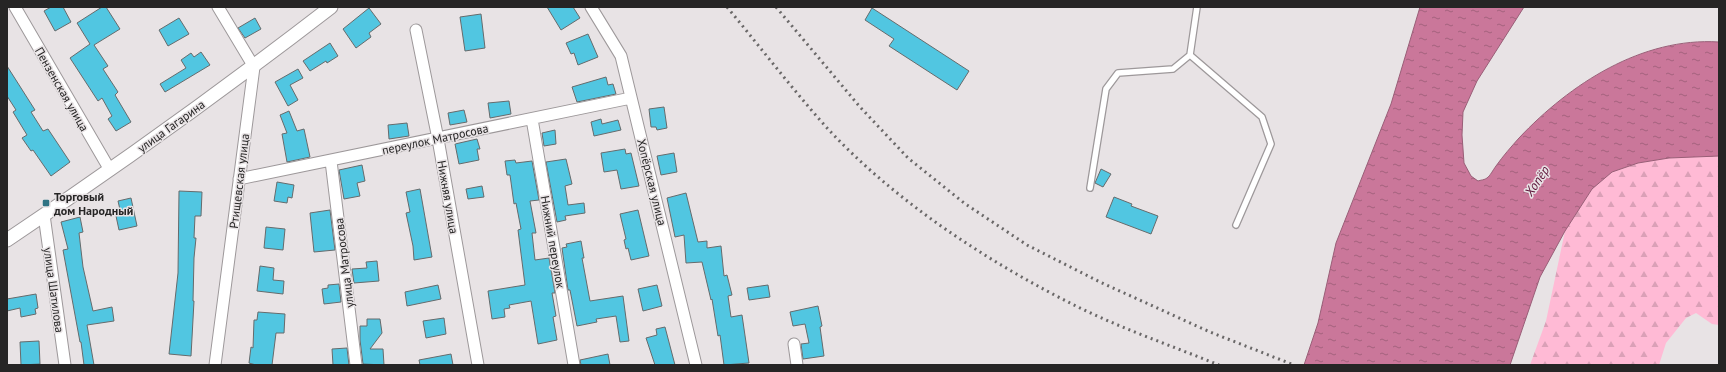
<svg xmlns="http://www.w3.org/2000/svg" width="1726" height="372" viewBox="0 0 1726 372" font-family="'PT Sans',sans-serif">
  <defs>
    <pattern id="forest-firs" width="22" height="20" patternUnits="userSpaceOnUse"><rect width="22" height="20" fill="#ffbad5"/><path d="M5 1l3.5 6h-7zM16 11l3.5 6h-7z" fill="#daa0b7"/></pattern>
    <pattern id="water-ripples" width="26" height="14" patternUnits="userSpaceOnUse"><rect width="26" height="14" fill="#ca779a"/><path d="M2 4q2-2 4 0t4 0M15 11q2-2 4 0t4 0" fill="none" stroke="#a4617d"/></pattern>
  </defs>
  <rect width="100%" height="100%" fill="#e8e3e5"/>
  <path fill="url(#forest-firs)" d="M1707,155L1719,156V325L1712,324L1696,313L1686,318L1666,343L1659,365H1530L1546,321L1565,231L1592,189L1612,172L1638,163L1669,158Z"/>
  <path fill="url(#water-ripples)" stroke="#995e77" d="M1420,7H1524L1477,81L1463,112L1462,135L1464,163L1471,176L1478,181C1480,180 1485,180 1487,178C1490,176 1493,170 1496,166C1503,156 1511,147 1519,138C1570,84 1642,37 1719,42V156L1669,158L1638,163L1612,172L1592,189L1565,231L1540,277L1510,365H1304L1318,323L1336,243L1391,104Z"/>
  <path fill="#51c6e1" stroke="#666b6c" d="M51,7H63L71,22L55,31L44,11Z
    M102,7H106L120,29L94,45L108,66L103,69L118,92L115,95L131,122L116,131L108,119L112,116L102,98L98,101L70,58L90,44L77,23Z
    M547,7H573L580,18L561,30Z
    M369,8L381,24L369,33L371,37L356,48L343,29Z
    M872,8L969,71L957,90L889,46L894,39L865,20Z
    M481,14L485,48L465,51L460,17Z
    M179,18L189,34L168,46L159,30Z
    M255,18L261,29L245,38L238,28Z
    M588,34L598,57L578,65L574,53L571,54L566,43Z
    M330,43L338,56L327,63L326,61L310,71L303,61Z
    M201,52L210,65L165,92L160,84L186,68L181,60L191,53L194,57Z
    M7,66L35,110L31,112L43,131L48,129L70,162L51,176L33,150L31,151L22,138L27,135L13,112L16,110L7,96Z
    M298,69L303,78L290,85L298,100L288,106L275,82Z
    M606,77L608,85L613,84L616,94L577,102L572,87Z
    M509,101L511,114L490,118L488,103Z
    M664,107L667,128L657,130L656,127H651L649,109Z
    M464,110L467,122L450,125L448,113Z
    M289,111L297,131L304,129L310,157L287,162L282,134L287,133L280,115Z
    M601,119L602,124L618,120L621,130L594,136L591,122Z
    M407,123L409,136L389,139L388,125Z
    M555,130L556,144L544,146L542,133Z
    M477,139L480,149H477L479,160L459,164L455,144Z
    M625,149L626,154L631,153L639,186L621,189L617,170L604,172L601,153Z
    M674,153L677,172L661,175L657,156Z
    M566,159L572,184L565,186L568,205L584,203L585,213L565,216L566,220L557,222L546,162Z
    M515,160L516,163L532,161L539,200L530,201L536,233H532L535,260L549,258L555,293H552L556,316L553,317L557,340L538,344L531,301L509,305L510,308L504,309L505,317L492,319L488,291L525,285L518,230L521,229L516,203L514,204L510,175H507L505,161Z
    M362,165L365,181L357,183L360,196L344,199L339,170Z
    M1101,169L1111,174L1103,187L1095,183Z
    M277,182L294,185L292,198L288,197L287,203L274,201Z
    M482,186L484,197L468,199L466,189Z
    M420,189L432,257L414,260L413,246L406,213L410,212L406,192Z
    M179,191L202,192L201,216H195L194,238H196L194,258L193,301H194L191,356L169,354L178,273Z
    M686,193L698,242L707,241V248L721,246L724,276L727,275L732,295L728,296L731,317L742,315L749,363L724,365L720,335L718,336L712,299L711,300L702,262L686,263L684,235L675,237L667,198Z
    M1114,197L1132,204L1131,206L1158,216L1151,234L1106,217Z
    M131,198L137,226L119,230L116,216L121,214L118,201Z
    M330,210L335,250L314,252L310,213Z
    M638,210L649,256L631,260L628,248L626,249L624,240L626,239L620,214Z
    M80,217L83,232L79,233L83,267L93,311L112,307L114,321L87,325L94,365H84L81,342H80L63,250L68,249L61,222Z
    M266,227L285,229L283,250L264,248Z
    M581,241L584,258H582L590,301L623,296L629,341L620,342L616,316L596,319L597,322L577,326L570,290H568L562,248L567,247L566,244Z
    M377,261L379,281L354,283L352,269L367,268L366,262Z
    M260,266L274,268L273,280L284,281L283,294L257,291Z
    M339,284L341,302L324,304L322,289L328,288V285Z
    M438,285L441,299L407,306L405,292Z
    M657,285L662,306L643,311L638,289Z
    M768,285L770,297L749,300L747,288Z
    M36,294L38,308L35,309L36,314L21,317L20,308L7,311V299Z
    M818,306L822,326L820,327L824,356L803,359L801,344L809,343L805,324L793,326L790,312Z
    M258,312L285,314L284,333H276L272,365H256L249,363L251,347L253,348L254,320H257Z
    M444,318L446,334L426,338L423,321Z
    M367,319H380L382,333L370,349H383L384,365L363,364L360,340V326H367Z
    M665,327L675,365H655L646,338L657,335L656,329Z
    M39,341L40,364L21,365L20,342Z
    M347,348L349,365H333L332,349Z
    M451,354L453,365H420L419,360Z
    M608,354L610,365H581L580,360Z"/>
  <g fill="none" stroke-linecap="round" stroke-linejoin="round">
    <g stroke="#9d989a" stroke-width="8">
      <path id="service" d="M1197,7L1190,55L1262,117L1271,144L1236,225
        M1090,188L1106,89L1118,73L1173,69L1190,55"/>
    </g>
    <g stroke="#9d989a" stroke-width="13">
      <path id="minor" d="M15,7L110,170
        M591,7L621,56L696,365
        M416,30L438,139L478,365
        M532,119L574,365
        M331,161L356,365
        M239,179L631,98
        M44,215L65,365
        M794,344L797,365
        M215,365L254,67L218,7"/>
    </g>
    <g stroke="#9d989a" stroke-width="15">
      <path id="tertiary" d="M7,240C118,166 226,88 331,7"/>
    </g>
    <use href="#service" stroke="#fff" stroke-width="5.5"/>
    <use href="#minor" stroke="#fff" stroke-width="11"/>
    <use href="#tertiary" stroke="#fff" stroke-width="13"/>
    <path stroke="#6a6868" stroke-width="3" stroke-dasharray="2 4" stroke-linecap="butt" d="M727,7C761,48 793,90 828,129C897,203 988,262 1078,307C1123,329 1172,346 1219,365
      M776,7L860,107L908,158L964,203L1027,245L1100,282L1210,332L1294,365"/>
  </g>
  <rect fill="#307484" stroke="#e8e3e5" stroke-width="1.5" x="42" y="199" width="8" height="8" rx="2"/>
  <g text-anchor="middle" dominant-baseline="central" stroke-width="3" stroke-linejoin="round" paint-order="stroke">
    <g font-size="12" fill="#262525" stroke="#e8e3e5">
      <text transform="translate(62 89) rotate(60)">Пензенская улица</text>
      <text transform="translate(171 126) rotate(-36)">улица Гагарина</text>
      <text transform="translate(435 139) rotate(-12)">переулок Матросова</text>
      <text transform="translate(239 181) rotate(-83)">Ртищевская улица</text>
      <text transform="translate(652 182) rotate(76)">Хопёрская улица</text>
      <text transform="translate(448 197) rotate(80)">Нижняя улица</text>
      <text transform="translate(553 242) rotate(80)">Нижний переулок</text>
      <text transform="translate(344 263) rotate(-97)">улица Матросова</text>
      <text transform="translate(54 290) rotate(82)">улица Шатилова</text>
    </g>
    <g font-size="12" font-weight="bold" fill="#262525" stroke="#e8e3e5" text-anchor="start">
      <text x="54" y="196">Торговый<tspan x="54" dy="14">дом Народный</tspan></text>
    </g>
    <g font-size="13" font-style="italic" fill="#5d1339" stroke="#e8e3e5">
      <text transform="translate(1537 181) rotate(-56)">Хопёр</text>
    </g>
  </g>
  <rect width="1726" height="372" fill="none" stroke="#262525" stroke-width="16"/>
</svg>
